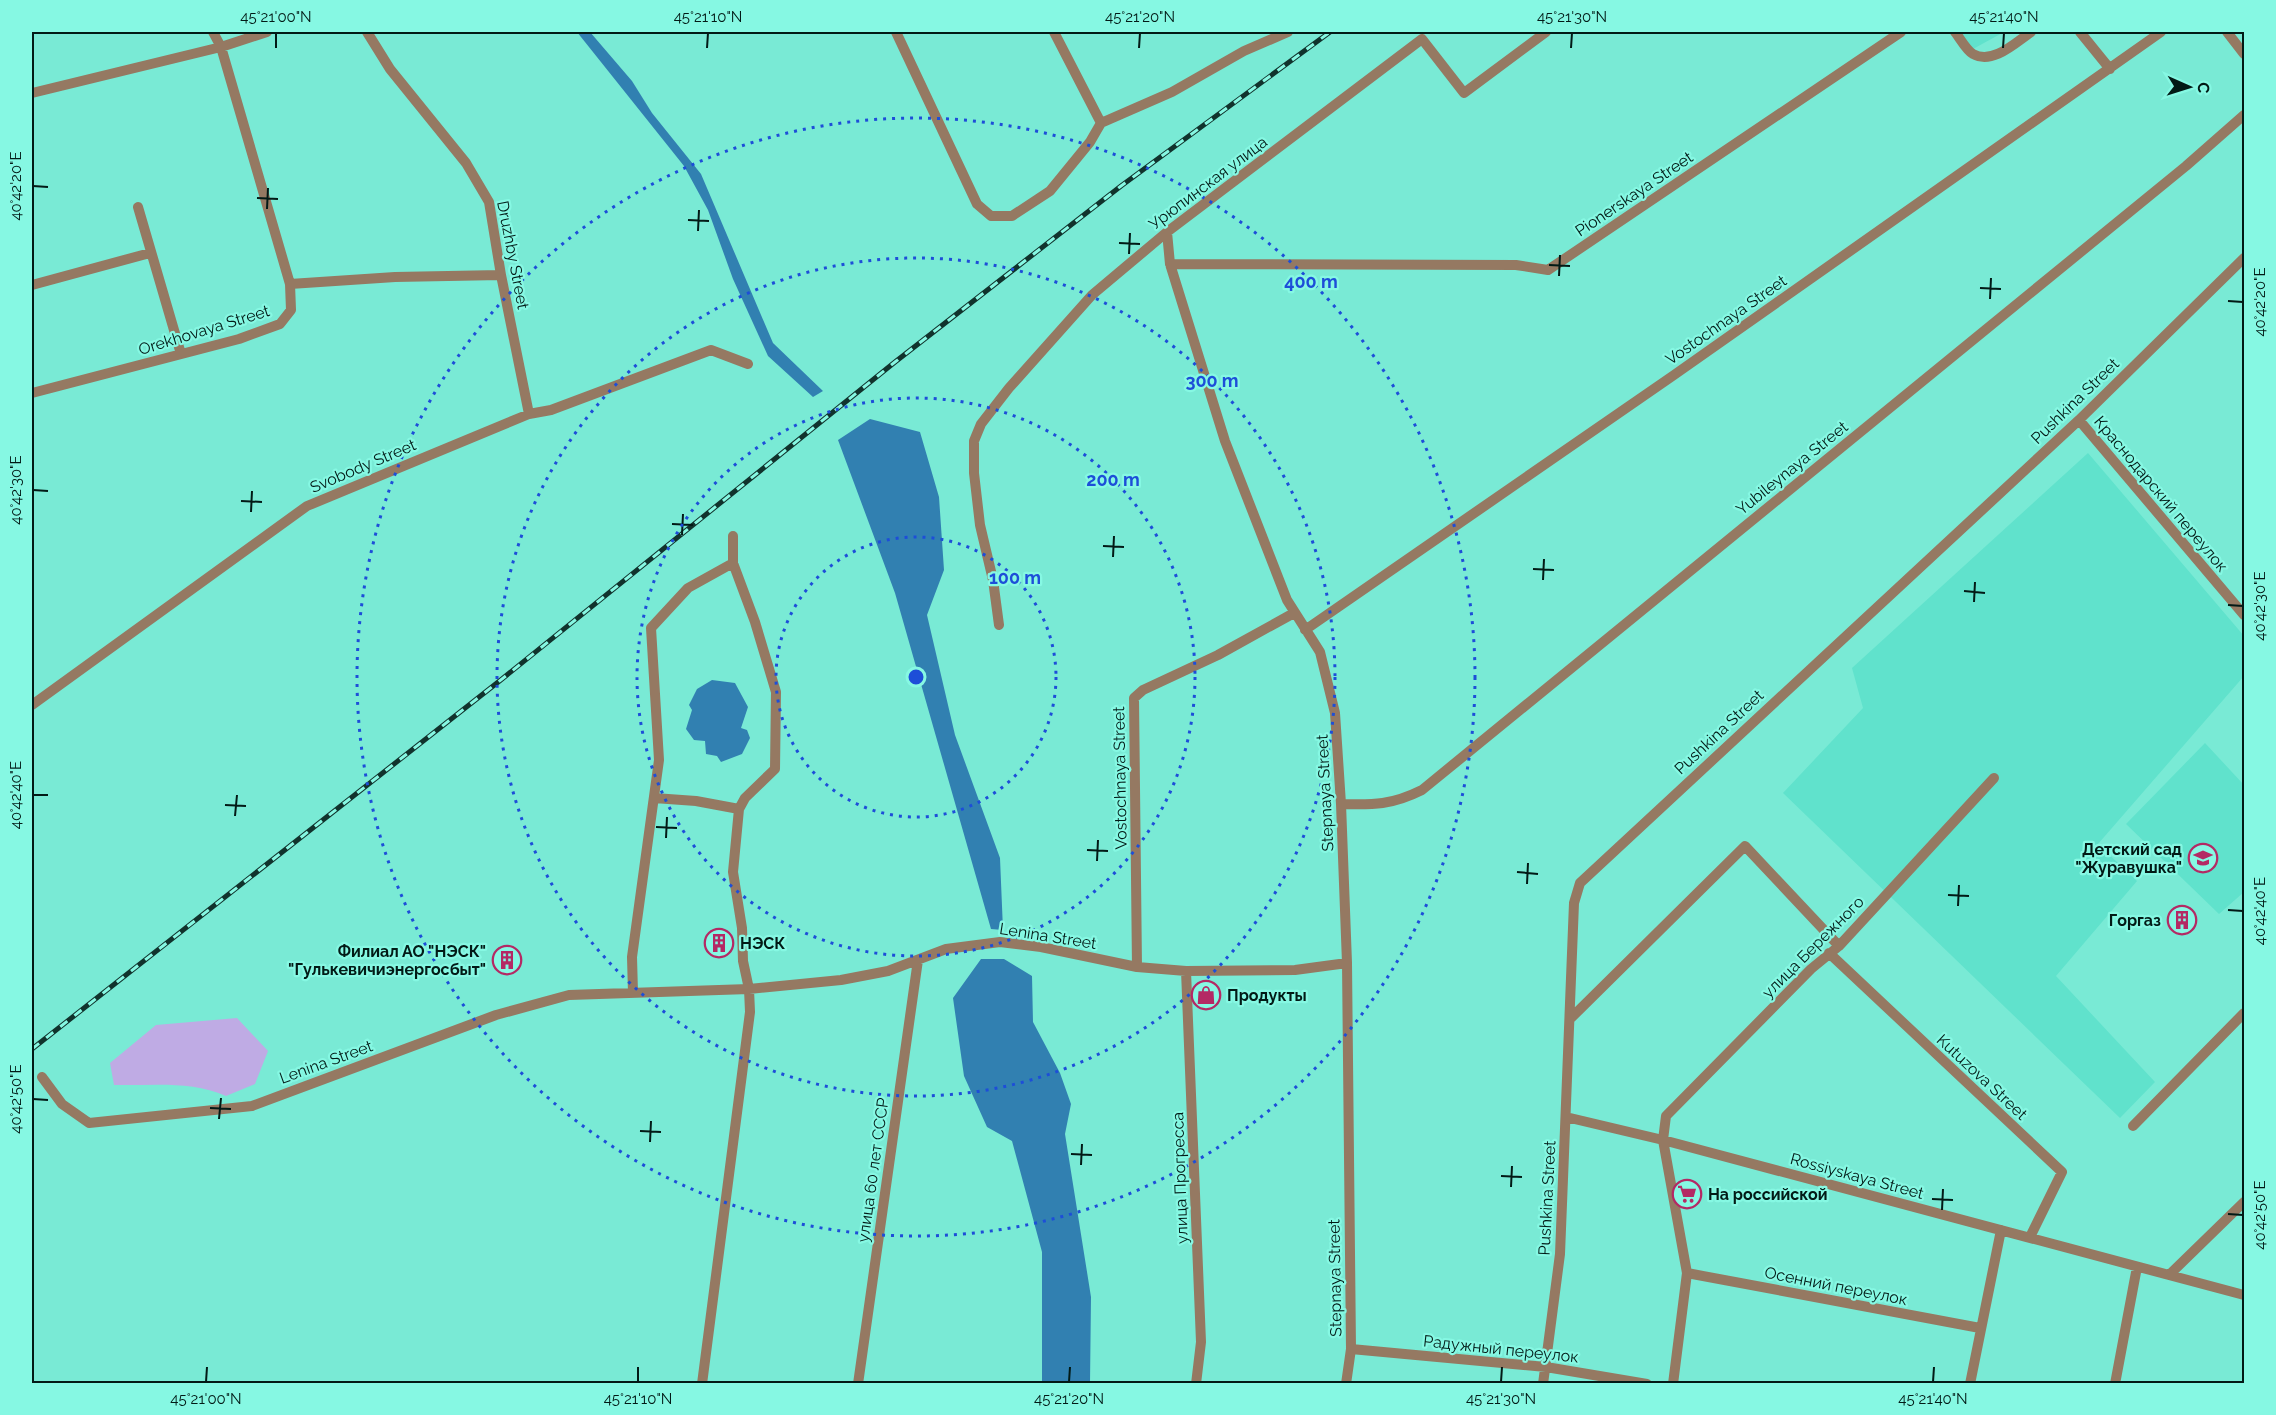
<svg xmlns="http://www.w3.org/2000/svg" width="2276" height="1415" viewBox="0 0 2276 1415" font-family="Raleway,sans-serif">
  <rect width="100%" height="100%" fill="#79ead5"/>
  <path fill="#60e2cc" d="M1960,32H2004L1973,49Z
    M2088,453L2244,636V676L2098,844L2137,881L2056,976L2155,1082L2120,1118L1783,793L1863,708L1852,668Z
    M2205,743L2244,785V892L2219,914L2126,824Z"/>
  <path fill="#bfabe4" d="M237,1018L268,1051L255,1084L226,1096C190,1080 152,1086 114,1085L110,1063L156,1025Z"/>
  <path fill="#3180b1" d="M577,32H590L632,81L652,113L701,174L773,343L823,391L813,397L768,356L733,279L708,210L684,166Z
    M870,419L920,432L939,497L944,570L927,615L955,735L1000,858L1003,930L991,929L895,593L838,440Z
    M712,680L735,683L748,707L741,728L747,730L750,738L742,754L721,762L717,756L706,754L705,741L694,740L686,729L692,710L689,705L697,689Z
    M981,959H1004L1032,976L1033,1022L1060,1073L1071,1104L1065,1134L1091,1297L1090,1383H1042V1252L1012,1141L987,1127L964,1076L953,998Z"/>
  <g fill="none" stroke-linecap="round" stroke-linejoin="round">
    <path stroke="#957962" stroke-width="10" d="M367,32L390,69L466,163L489,202L501,275L529,414
      M896,32L977,204L991,216H1012L1050,191L1090,142L1101,123L1172,92L1244,51L1288,32
      M1054,32L1101,123
      M1955,32C1960,38 1966,50 1973,54C1993,65 2016,42 2031,32
      M2080,32L2110,69
      M2227,32L2244,54
      M32,93L221,47L267,32
      M138,207L181,354
      M1167,232L1170,264L1225,441L1287,600L1320,652L1335,713L1341,804L1347,963L1351,1349L1346,1384
      M1170,264L1516,265L1548,270L1901,32
      M290,284L395,277L501,275
      M32,285L150,253
      M32,393L239,339L280,324L291,310L290,284L221,47L213,32
      M2079,420L2244,615
      M999,625L993,580L980,525L974,473V441L981,424L1009,388L1092,295L1167,232L1422,39L1464,93L1546,32
      M1305,630L1674,375L2161,32
      M32,705L307,506L529,414L551,410L711,350L748,364
      M654,798L696,801L739,809
      M1341,804C1374,805 1392,805 1422,790L2186,166L2244,115
      M1829,953L2062,1172L2030,1237
      M1137,967L1134,698L1143,690L1218,655L1294,613
      M1186,971L1201,1342L1196,1384
      M633,993L632,957L659,760L651,628L688,588L733,563
      M1570,1019L1745,846L1839,946
      M42,1077L62,1104L89,1123L252,1106L496,1015L569,995L749,989L841,980L888,971L946,949L1000,942L1041,947L1137,967L1186,971L1295,970L1347,963
      M1566,1117L1663,1140L2244,1295
      M2133,1126L2244,1013
      M1687,1273L1980,1328
      M2169,1275L2244,1202
      M1351,1349L1546,1367L1647,1384
      M702,1384L750,1012L749,989L743,961L742,928L733,872L739,809L745,798L775,769L776,692L755,622L733,563V536
      M858,1384L918,960
      M1543,1384L1560,1254L1574,903L1580,883L2079,420L2244,258
      M1673,1384L1687,1273L1663,1140L1666,1116L1811,969L1839,946L1994,778
      M1970,1384L2001,1230
      M2115,1384L2137,1267"/>
    <g stroke="#11332d" stroke-width="5">
      <path id="rail" d="M32,1049L502,679L895,362L1121,186L1330,32"/>
    </g>
    <use href="#rail" stroke="#86f8e3" stroke-width="3" stroke-dasharray="9" stroke-linecap="butt"/>
  </g>
  <path fill="none" stroke="#021a16" stroke-width="2" d="M276,48V33M707,48L708,33M1139,48L1140,33M1571,48L1572,33M2003,48L2004,33M33,186L48,187M257,198L278,199M267,209L268,188M688,220L709,221M698,231L699,210M1119,243L1140,244M1129,254L1130,233M1549,265L1570,266M1559,276L1560,255M1980,288L2001,289M1990,299L1991,278M2228,301L2243,302M33,490L48,491M241,501L262,502M251,512L252,491M672,524L693,525M682,535L683,514M1103,546L1124,547M1113,557L1114,536M1533,569L1554,570M1543,580L1544,559M1964,591L1985,593M1974,602L1975,582M2228,605L2243,606M33,795H48M225,805L246,806M235,816L237,795M656,827L677,828M666,838L667,817M1087,850L1108,851M1097,861L1098,840M1517,872L1538,874M1527,884L1528,863M1948,895L1969,896M1958,906L1959,885M2228,910L2243,911M33,1099L48,1100M210,1108L231,1109M219,1119L221,1098M640,1131L661,1132M650,1142L651,1121M1071,1154L1092,1155M1081,1165L1082,1144M1501,1176L1522,1177M1511,1187L1512,1166M1932,1199L1953,1200M1942,1210L1943,1189M2228,1214L2243,1215M206,1382L207,1367M638,1382V1367M1069,1382L1070,1367M1501,1382L1502,1367M1933,1382L1934,1367"/>
  <g fill="none" stroke="#1d4ed8" stroke-width="3" stroke-dasharray="3 6">
    <circle cx="916" cy="677" r="140"/>
    <circle cx="916" cy="677" r="279"/>
    <circle cx="916" cy="677" r="419"/>
    <circle cx="916" cy="677" r="559"/>
  </g>
  <defs>
    <g id="school-ring" transform="scale(1.5)"><circle r="9.5" fill="#86f8e3" stroke="#b42964" stroke-width="1.5"/><path d="M0-5L7-2L0 1L-7-2ZM-4 1L0 2.5L4 1V4Q0 6-4 4Z" fill="#b42964"/></g>
    <g id="building-ring" transform="scale(1.5)"><circle r="9.5" fill="#86f8e3" stroke="#b42964" stroke-width="1.5"/><path d="M-4-6H4V6H1V3H-1V6H-4ZM-2.5-4.3h1.7v1.8h-1.7ZM.8-4.3h1.7v1.8H.8ZM-2.5-1h1.7V.8h-1.7ZM.8-1h1.7V.8H.8Z" fill="#b42964"/></g>
    <g id="shop-ring" transform="scale(1.5)"><circle r="9.5" fill="#86f8e3" stroke="#b42964" stroke-width="1.5"/><path d="M-5-2.5h2.3a2.7 3.5 0 0 1 5.4 0H5L5.5 6h-11ZM-1.5-2.5h3a1.5 2.3 0 0 0-3 0Z" fill="#b42964"/></g>
    <g id="supermarket-ring" transform="scale(1.5)"><circle r="9.5" fill="#86f8e3" stroke="#b42964" stroke-width="1.5"/><path d="M-6-5.5h2.5l.6 2H6L4.5 2H-2.5L-4.4-4H-6ZM-1.5 3.2a1.3 1.3 0 1 0 .1 0ZM3 3.2a1.3 1.3 0 1 0 .1 0Z" fill="#b42964"/></g>
  </defs>
  <g fill-rule="evenodd">
    <use href="#school-ring" x="2203" y="858"/>
    <use href="#building-ring" x="2182" y="920"/>
    <use href="#building-ring" x="719" y="943"/>
    <use href="#building-ring" x="507" y="960"/>
    <use href="#shop-ring" x="1206" y="995"/>
    <use href="#supermarket-ring" x="1687" y="1194"/>
  </g>
  <g text-anchor="middle" dominant-baseline="central" stroke-width="4.5" stroke-linejoin="round" paint-order="stroke">
    <g font-size="16" fill="#021a16" stroke="#86f8e3">
      <text transform="translate(1208 183) rotate(-37)">Урюпинская улица</text>
      <text transform="translate(1634 194) rotate(-34)">Pionerskaya Street</text>
      <text transform="translate(513 255) rotate(79)">Druzhby Street</text>
      <text transform="translate(1726 320) rotate(-35)">Vostochnaya Street</text>
      <text transform="translate(204 330) rotate(-17)">Orekhovaya Street</text>
      <text transform="translate(2075 401) rotate(-44)">Pushkina Street</text>
      <text transform="translate(363 466) rotate(-23)">Svobody Street</text>
      <text transform="translate(1792 468) rotate(-39)">Yubileynaya Street</text>
      <text transform="translate(2161 494) rotate(50)">Краснодарский переулок</text>
      <text transform="translate(1719 732) rotate(-43)">Pushkina Street</text>
      <text transform="translate(1120 778) rotate(-91)">Vostochnaya Street</text>
      <text transform="translate(1325 793) rotate(-93)">Stepnaya Street</text>
      <text transform="translate(1048 936) rotate(9)">Lenina Street</text>
      <text transform="translate(1813 947) rotate(-45)">улица Бережного</text>
      <text transform="translate(326 1062) rotate(-20)">Lenina Street</text>
      <text transform="translate(1982 1077) rotate(43)">Kutuzova Street</text>
      <text transform="translate(873 1170) rotate(-82)">улица 60 лет СССР</text>
      <text transform="translate(1857 1176) rotate(15)">Rossiyskaya Street</text>
      <text transform="translate(1180 1178) rotate(-92)">улица Прогресса</text>
      <text transform="translate(1547 1198) rotate(-87)">Pushkina Street</text>
      <text transform="translate(1335 1278) rotate(-91)">Stepnaya Street</text>
      <text transform="translate(1836 1286) rotate(11)">Осенний переулок</text>
      <text transform="translate(1501 1349) rotate(6)">Радужный переулок</text>
    </g>
    <g font-size="16" font-weight="bold" fill="#021a16" stroke="#86f8e3" text-anchor="end">
      <text x="2182" y="849">Детский сад<tspan x="2182" dy="18">"Журавушка"</tspan></text>
      <text x="2161" y="920">Горгаз</text>
      <text x="740" y="943" text-anchor="start">НЭСК</text>
      <text x="486" y="951">Филиал АО "НЭСК"<tspan x="486" dy="18">"Гулькевичиэнергосбыт"</tspan></text>
      <text x="1227" y="995" text-anchor="start">Продукты</text>
      <text x="1708" y="1194" text-anchor="start">На российской</text>
    </g>
  </g>
  <circle cx="916" cy="677" r="9" fill="#1d4ed8" stroke="#86f8e3" stroke-width="3"/>
  <g font-size="18" text-anchor="middle" font-weight="bold" fill="#1d4ed8" stroke="#86f8e3" stroke-width="4.5" stroke-linejoin="round" paint-order="stroke">
    <text x="1311" y="288">400 m</text>
    <text x="1212" y="387">300 m</text>
    <text x="1113" y="486">200 m</text>
    <text x="1015" y="584">100 m</text>
  </g>
  <rect width="2276" height="1415" fill="none" stroke="#86f8e3" stroke-width="66"/>
  <g transform="translate(2189 87) rotate(93)" stroke="#86f8e3" stroke-width="4.5" paint-order="stroke">
  <path d="M0-4.5L10 22L0 15L-10 22Z" fill="#021a16"/>
  <text y="-9" font-size="16" font-weight="bold" text-anchor="middle" fill="#021a16">С</text>
  </g>
  <rect x="33" y="33" width="2210" height="1349" fill="none" stroke="#021a16" stroke-width="2"/>
  <g font-size="15" text-anchor="middle" fill="#021a16">
    <text x="276" y="22">45°21'00"N</text>
    <text x="708" y="22">45°21'10"N</text>
    <text x="1140" y="22">45°21'20"N</text>
    <text x="1572" y="22">45°21'30"N</text>
    <text x="2004" y="22">45°21'40"N</text>
    <text transform="translate(16 186) rotate(-90)" y="5">40°42'20"E</text>
    <text transform="translate(2260 302) rotate(-90)" y="5">40°42'20"E</text>
    <text transform="translate(16 490) rotate(-90)" y="5">40°42'30"E</text>
    <text transform="translate(2260 606) rotate(-90)" y="5">40°42'30"E</text>
    <text transform="translate(16 795) rotate(-90)" y="5">40°42'40"E</text>
    <text transform="translate(2260 911) rotate(-90)" y="5">40°42'40"E</text>
    <text transform="translate(16 1099) rotate(-90)" y="5">40°42'50"E</text>
    <text transform="translate(2260 1215) rotate(-90)" y="5">40°42'50"E</text>
    <text x="206" y="1404">45°21'00"N</text>
    <text x="638" y="1404">45°21'10"N</text>
    <text x="1069" y="1404">45°21'20"N</text>
    <text x="1501" y="1404">45°21'30"N</text>
    <text x="1933" y="1404">45°21'40"N</text>
  </g>
</svg>
